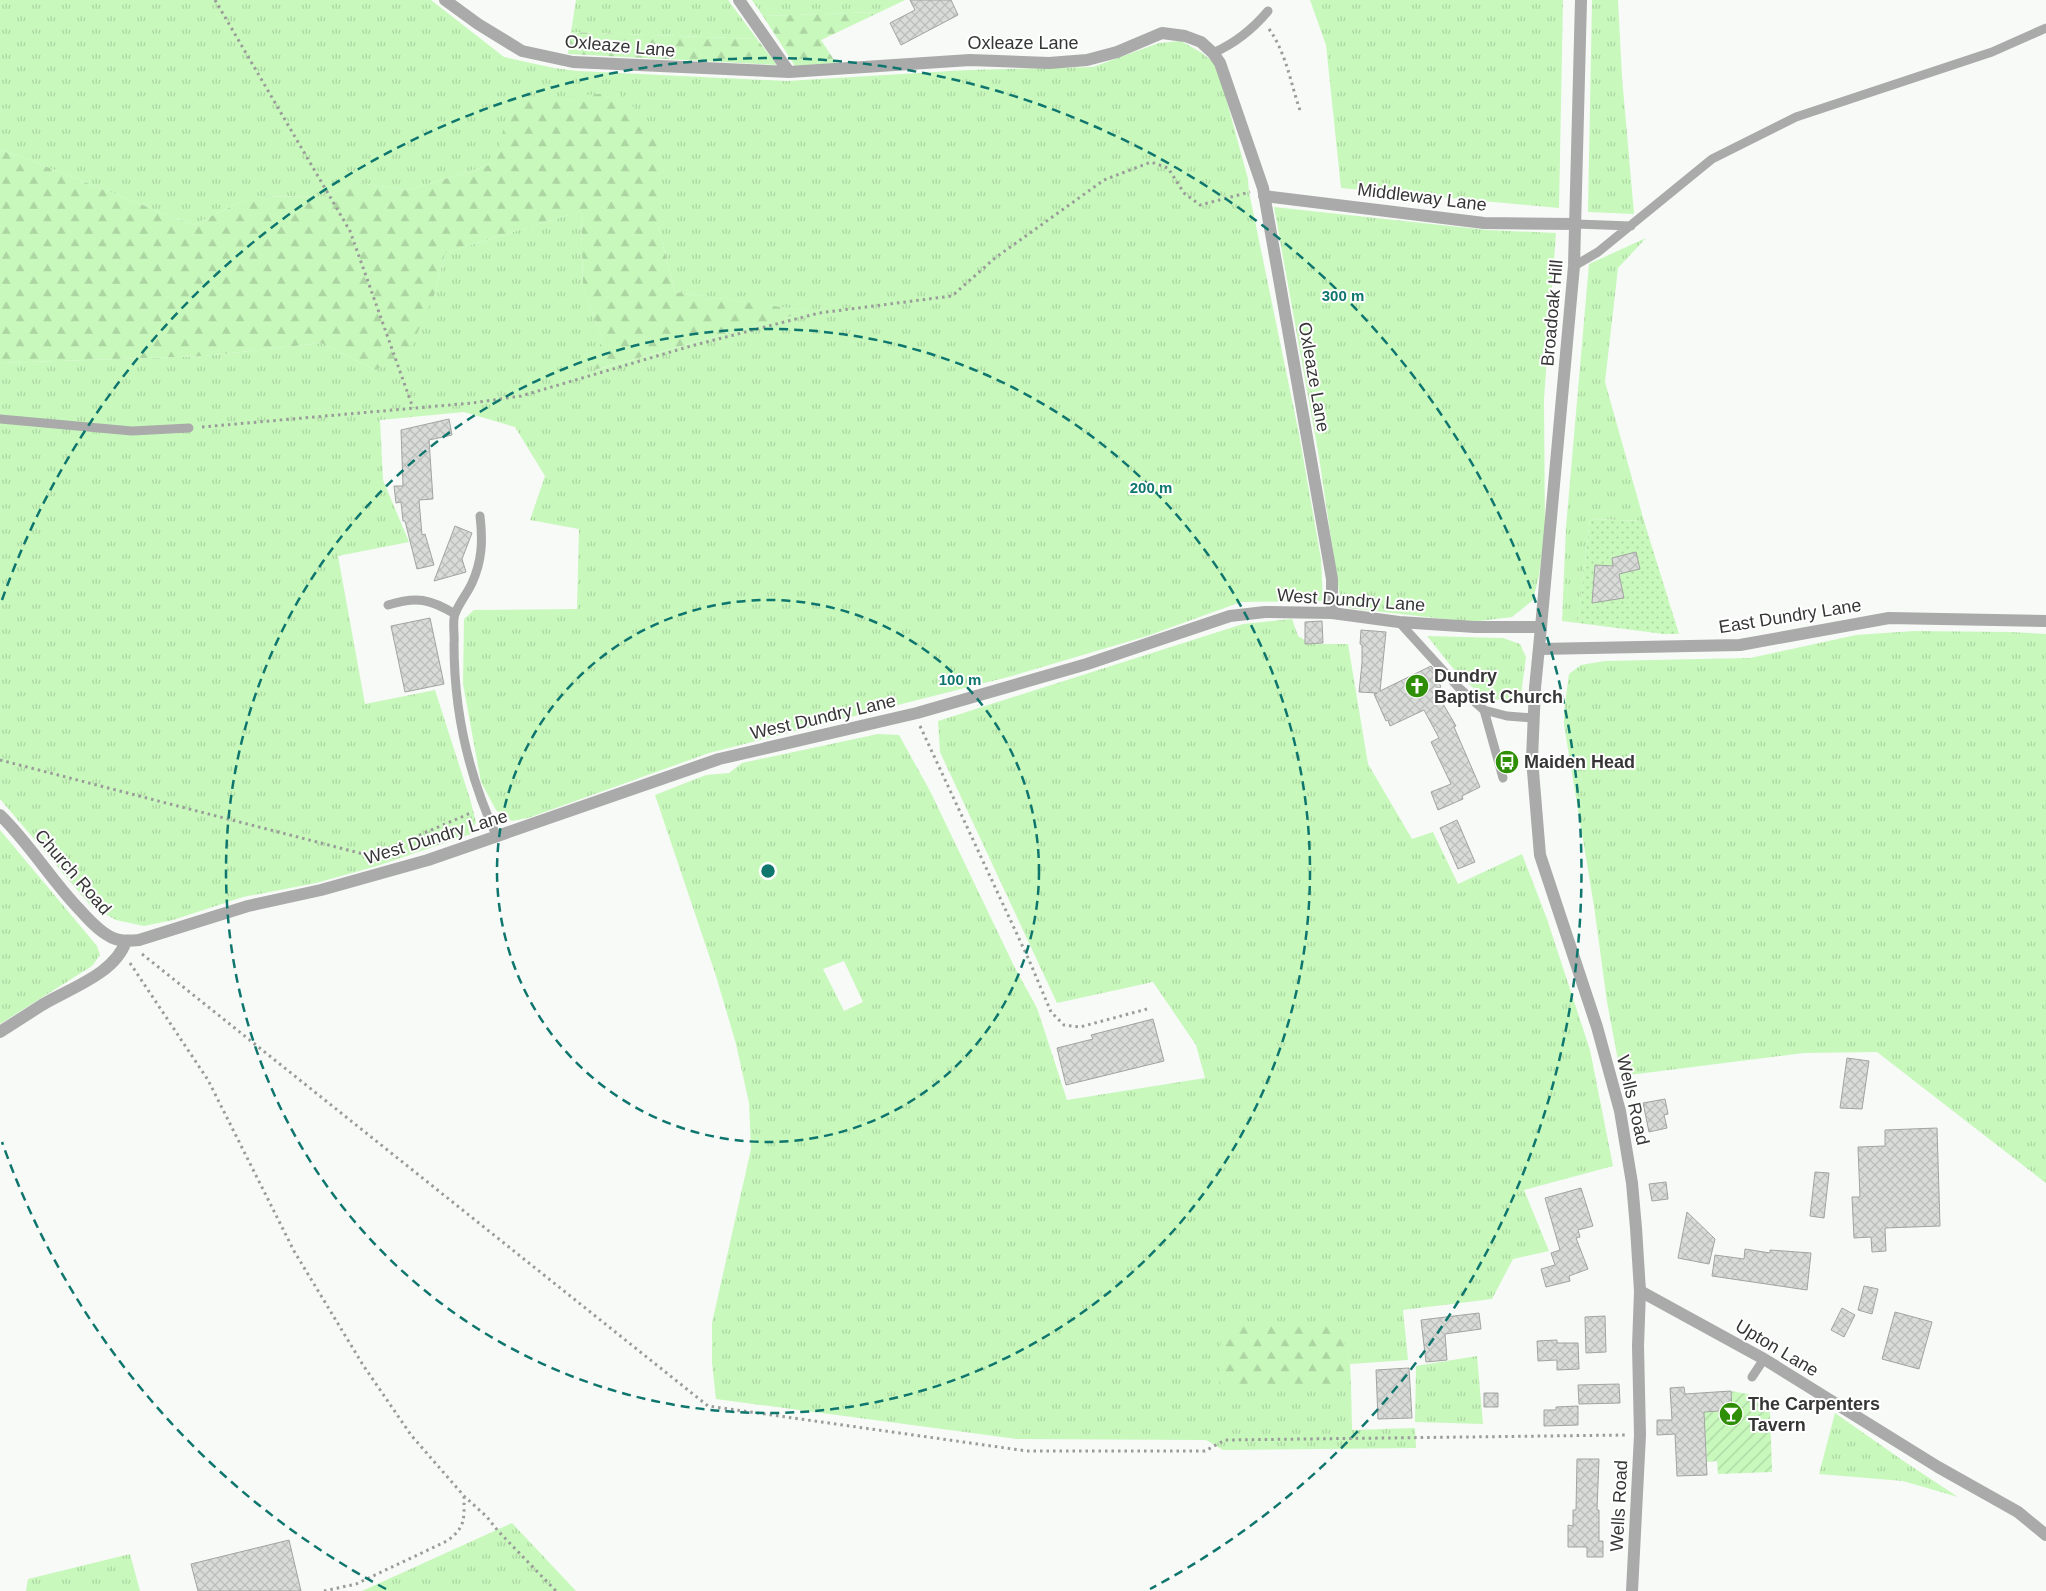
<svg xmlns="http://www.w3.org/2000/svg" width="2046" height="1591" viewBox="0 0 2046 1591" font-family="Helvetica,sans-serif">
  <defs>
    <pattern id="grass-tufts" width="24" height="20" patternUnits="userSpaceOnUse" patternTransform="scale(1.25)"><rect width="24" height="20" fill="#c8f8bc"/><path d="M3 7l-1-3M5 7V3M7 7l1-3M15 17l-1-3M17 17v-4M19 17l1-3" fill="none" stroke="#acd5a2"/></pattern>
    <pattern id="forest-firs" width="22" height="20" patternUnits="userSpaceOnUse" patternTransform="scale(1.25)"><rect width="22" height="20" fill="#c8f8bc"/><path d="M5 1l3.5 6h-7zM16 11l3.5 6h-7z" fill="#acd5a2"/></pattern>
    <pattern id="park-dots" width="8" height="8" patternUnits="userSpaceOnUse" patternTransform="scale(1.25)"><rect width="8" height="8" fill="#c8f8bc"/><path d="M2 2h.1M6 6h.1" fill="none" stroke="#acd5a2" stroke-width="1.8" stroke-linecap="round"/></pattern>
    <pattern id="garden-furrows" width="10" height="10" patternUnits="userSpaceOnUse" patternTransform="scale(1.25)"><rect width="10" height="10" fill="#c8f8bc"/><path d="M-1 1l2-2M0 10L10 0M9 11l2-2" fill="none" stroke="#acd5a2"/></pattern>
    <pattern id="building-cross-hatch" width="8" height="8" patternUnits="userSpaceOnUse" patternTransform="scale(1.25)"><rect width="8" height="8" fill="#d8dbd8"/><path d="M0 0l8 8M0 8l8-8" fill="none" stroke="#babdba"/></pattern>
  </defs>
  <rect width="100%" height="100%" fill="#f7faf7"/>
  <path fill="url(#grass-tufts)" fill-rule="evenodd" d="M0,0H431L504,57L554,68L578,71L787,81L967,70L1093,67L1159,43L1181,41L1202,53L1217,65L1248,179L1249,192L1299,434L1321,559L1323,601L1241,602L1147,636L1012,676L709,753L528,818L512,821L496,810L481,782L463,684L464,619L474,610L577,609L579,529L530,520L545,476L515,427L464,412L380,420L383,480L409,542L338,556L365,704L435,690L470,799L476,822L471,834L377,866L316,883L243,897L173,920L144,926L116,920L91,906L0,799V363L204,356L321,343L375,370L434,296L445,253L581,211L583,288L602,337L595,370L808,311L675,292L658,226V131L496,163L409,190L357,183L322,197L253,196L193,225L27,159L0,150Z
    M576,0H728L757,39L571,32Z
    M752,0H905L880,12L763,16Z
    M1310,0H1563L1559,208L1341,188L1326,45Z
    M1592,0H1618L1622,77L1634,214L1588,212Z
    M1274,207L1487,230L1556,233L1544,399L1545,535L1539,575L1533,600L1512,617L1471,622L1348,608L1340,598L1319,457Z
    M1646,238L1618,268L1605,382L1644,521L1590,519L1578,623L1562,621L1566,527L1589,264Z
    M1292,619L1298,636L1311,644H1348L1368,764L1412,839L1433,832L1458,884L1522,854L1547,919L1590,1050L1613,1166L1524,1190L1549,1251L1513,1259L1492,1299L1403,1310L1408,1360L1350,1364L1339,1324L1219,1385H1351L1352,1430L1415,1428L1416,1448L1223,1450L1206,1440L1017,1439L716,1399L712,1363V1323L751,1149L749,1103L736,1044L716,976L655,795L706,775L729,773L742,763L878,734L899,735L930,791L1015,968L1037,1008L1067,1100L1205,1078L1196,1045L1153,982L1057,1003L940,752L938,721L1243,624ZM844,961L863,1002L844,1011L823,969Z
    M1914,631L2010,632L2046,634V1183L1877,1052L1804,1053L1621,1076L1607,1002L1594,906L1564,725V711L1569,674L1581,665L1605,661L1750,658L1856,635Z
    M1427,636L1503,638L1520,644L1526,657L1521,694L1514,701C1474,704 1449,662 1427,636Z
    M0,830L97,946L100,955L92,966L0,1024Z
    M1477,1356L1483,1424L1415,1422L1416,1366Z
    M1835,1413L1905,1462L1958,1497L1903,1481L1819,1474Z
    M512,1523L576,1591H362Z
    M130,1554L140,1591H26L28,1579Z"/>
  <path fill="url(#forest-firs)" d="M880,12L821,40L836,63L795,66L763,16Z
    M571,32L757,39L777,65L568,54Z
    M618,92L658,131V226L675,292L809,311L594,370L602,337L583,288L581,211L445,253L434,296L407,356L375,370L321,343L204,356L0,363V150L27,159L193,225L253,196L322,197L357,183L409,190L496,163L509,103Z
    M1340,1324L1350,1364L1351,1385H1219L1222,1327Z"/>
  <path fill="url(#park-dots)" d="M1590,519L1644,521L1679,634H1664L1578,623Z"/>
  <path fill="url(#garden-furrows)" d="M1731,1391L1748,1394L1770,1412L1772,1472L1718,1474L1717,1461L1707,1462L1704,1412L1732,1410Z"/>
  <path fill="url(#building-cross-hatch)" stroke="#a2a4a1" d="M910,0H951L958,15L901,45L890,23L915,10Z
    M449,419L452,435L429,440L433,499L419,500L422,535L425,534L434,565L417,569L405,521H403L401,502L396,503L394,486H403L401,430Z
    M455,526L472,533L462,559L466,572L434,581Z
    M1636,552L1640,569L1619,574L1624,598L1592,603L1595,565L1613,566L1612,558Z
    M430,618L444,684L405,692L391,626Z
    M1322,621L1323,643L1305,644V622Z
    M1361,630L1386,632L1380,691L1431,666L1432,667L1441,687L1435,690L1456,726L1454,727L1480,787L1462,796L1463,799L1438,810L1431,792L1451,784L1431,742L1439,738L1424,710L1390,726L1388,720L1386,721L1374,694L1377,693L1359,692L1362,663V645L1360,644Z
    M1457,820L1475,862L1458,869L1440,828Z
    M1153,1019L1164,1061L1066,1085L1057,1048L1093,1039L1091,1035Z
    M1847,1058L1869,1061L1862,1109L1840,1108Z
    M1665,1099L1668,1114L1664,1115L1667,1128L1649,1132L1643,1103Z
    M1937,1128L1940,1226L1885,1228L1886,1251L1872,1252L1871,1237L1854,1238L1852,1197H1860L1858,1147L1885,1146V1130Z
    M1815,1172L1829,1173L1824,1218L1810,1216Z
    M1666,1182L1668,1199L1652,1201L1649,1184Z
    M1581,1188L1593,1226L1578,1230L1580,1237L1576,1238L1588,1269L1569,1276L1570,1281L1546,1287L1541,1269L1555,1265L1551,1253L1560,1250L1545,1198Z
    M1687,1212L1715,1239L1709,1264L1678,1258Z
    M1745,1249L1770,1253V1250L1811,1253L1807,1290L1712,1276L1715,1255L1744,1259Z
    M1864,1286L1878,1289L1872,1314L1858,1310Z
    M1842,1308L1855,1315L1844,1337L1831,1330Z
    M1895,1312L1932,1322L1919,1369L1882,1359Z
    M1479,1313L1481,1329L1445,1334L1447,1360L1426,1362L1421,1320Z
    M1605,1316L1606,1352L1586,1353L1585,1317Z
    M1557,1340V1343H1578L1579,1369L1557,1370V1360L1538,1361L1537,1341Z
    M1409,1368L1412,1418L1378,1419L1376,1370Z
    M1619,1384L1620,1403L1579,1404L1578,1385Z
    M1684,1387L1685,1394L1731,1391L1732,1410L1704,1412L1707,1475L1677,1476L1675,1434L1657,1435V1420H1672L1670,1388Z
    M1484,1393H1498V1407H1484Z
    M1578,1406V1425L1544,1426V1410H1556V1407Z
    M1577,1459H1599L1597,1510H1599V1541H1603V1557H1587V1547H1568V1525L1573,1526V1510H1576Z
    M289,1540L301,1591H198L191,1564Z"/>
  <g fill="none" stroke-linecap="round" stroke-linejoin="round">
    <path stroke="#9a9c9a" stroke-width="3" stroke-dasharray="2.5 4" stroke-linecap="butt" d="M215,0L350,231L413,408
      M1269,29C1287,54 1291,86 1301,113
      M202,427L472,403L521,396L691,346L819,313L952,296L995,258L1104,180L1151,162L1168,168L1184,193L1200,205L1250,192
      M920,726L1029,960L1051,1012L1064,1025L1080,1027L1147,1009
      M0,760L371,856L473,812
      M142,954L708,1406L1027,1451H1205L1225,1440L1626,1435
      M130,963L208,1080L294,1251L363,1365L411,1435L464,1496L487,1517L498,1531L556,1591
      M324,1591L356,1584L447,1541C466,1527 464,1519 464,1497"/>
    <path stroke="#a9aaa9" stroke-width="9" d="M1213,53C1236,43 1252,30 1268,11
      M1576,224L1631,226
      M1574,266L1598,252L1712,159L1796,117L1992,52L2046,28
      M0,419L132,431L189,428
      M480,516C483,541 482,561 472,583C467,594 459,603 455,614C452,622 455,635 454,644C454,710 469,777 497,837
      M388,605C417,596 430,599 455,614
      M1399,622L1459,688L1484,710L1507,716L1533,718
      M1484,710L1503,778
      M1752,1377L1764,1359"/>
    <path stroke="#a9aaa9" stroke-width="12" d="M445,0L478,24L522,51L573,62L789,72L970,60L1049,63L1087,60L1117,52L1162,33L1185,36L1201,42L1213,53L1220,63L1263,188L1332,579V613
      M739,0L789,72
      M1264,196L1484,223L1576,224
      M1540,649L1740,645L1889,618L2046,621
      M0,815C30,844 51,880 80,910C89,920 98,930 109,936C118,942 130,941 139,940L248,906L321,890L428,860L719,759L917,713L1087,664L1230,616L1265,612L1332,613L1399,622L1475,627H1541L1574,266L1581,0
      M0,1032C14,1023 28,1014 42,1005C70,988 115,974 126,941
      M1640,1291L1764,1359L1938,1467L2018,1512L2046,1535"/>
    <path stroke="#a9aaa9" stroke-width="12" d="M1541,627L1535,688L1532,759L1540,855L1597,1027L1620,1111L1632,1183L1636,1228L1640,1291L1638,1346L1640,1435L1632,1591"/>
  </g>
  <g fill="none" stroke="#0f766e" stroke-width="2.5" stroke-dasharray="9 6">
    <circle cx="768" cy="871" r="271"/>
    <circle cx="768" cy="871" r="542"/>
    <path d="M386 1589A813 813 0 0 1 2 1142M2 600A813 813 0 1 1 1150 1589"/>
  </g>
  <defs>
    <g id="church-disc" transform="scale(1.25)"><circle r="9.5" fill="#2e8f06" stroke="#fff"/><path d="M-1.2-6h2.4v3.5h3.3v2.4h-3.3V6h-2.4V-.1h-3.3v-2.4h3.3Z" fill="#fff"/></g>
    <g id="bus-disc" transform="scale(1.25)"><circle r="9.5" fill="#2e8f06" stroke="#fff"/><path d="M-5-6H5V4H4V6H2V4H-2V6H-4V4H-5ZM-3.5-4V0h7V-4ZM-3.5 1.2v1.5H-2V1.2ZM2 1.2v1.5H3.5V1.2Z" fill="#fff"/></g>
    <g id="bar-disc" transform="scale(1.25)"><circle r="9.5" fill="#2e8f06" stroke="#fff"/><path d="M-6-5H6L.8 .8V4.5H3.5V6h-7V4.5H-.8V.8Z" fill="#fff"/></g>
  </defs>
  <g fill-rule="evenodd">
    <use href="#church-disc" x="1417" y="686"/>
    <use href="#bus-disc" x="1507" y="762"/>
    <use href="#bar-disc" x="1731" y="1414"/>
  </g>
  <g text-anchor="middle" dominant-baseline="central" stroke-width="4" stroke-linejoin="round" paint-order="stroke">
    <g font-size="18" fill="#353635" stroke="#fff">
      <text x="1023" y="43">Oxleaze Lane</text>
      <text transform="translate(620 46) rotate(5)">Oxleaze Lane</text>
      <text transform="translate(1422 197) rotate(7)">Middleway Lane</text>
      <text transform="translate(1552 313) rotate(-85)">Broadoak Hill</text>
      <text transform="translate(1314 377) rotate(80)">Oxleaze Lane</text>
      <text transform="translate(1351 600) rotate(4)">West Dundry Lane</text>
      <text transform="translate(1790 616) rotate(-9)">East Dundry Lane</text>
      <text transform="translate(823 717) rotate(-13)">West Dundry Lane</text>
      <text transform="translate(436 837) rotate(-17)">West Dundry Lane</text>
      <text transform="translate(73 872) rotate(49)">Church Road</text>
      <text transform="translate(1633 1100) rotate(77)">Wells Road</text>
      <text transform="translate(1777 1348) rotate(31)">Upton Lane</text>
      <text transform="translate(1619 1506) rotate(-87)">Wells Road</text>
    </g>
    <g font-size="18" font-weight="bold" fill="#353635" stroke="#fff" text-anchor="start">
      <text x="1434" y="676">Dundry<tspan x="1434" dy="21">Baptist Church</tspan></text>
      <text x="1524" y="762">Maiden Head</text>
      <text x="1748" y="1404">The Carpenters<tspan x="1748" dy="21">Tavern</tspan></text>
    </g>
  </g>
  <circle cx="768" cy="871" r="8" fill="#0f766e" stroke="#fff" stroke-width="2.5"/>
  <g font-size="15" text-anchor="middle" font-weight="bold" fill="#0f766e" stroke="#fff" stroke-width="4" stroke-linejoin="round" paint-order="stroke">
    <text x="1343" y="301">300 m</text>
    <text x="1151" y="493">200 m</text>
    <text x="960" y="685">100 m</text>
  </g>
</svg>
